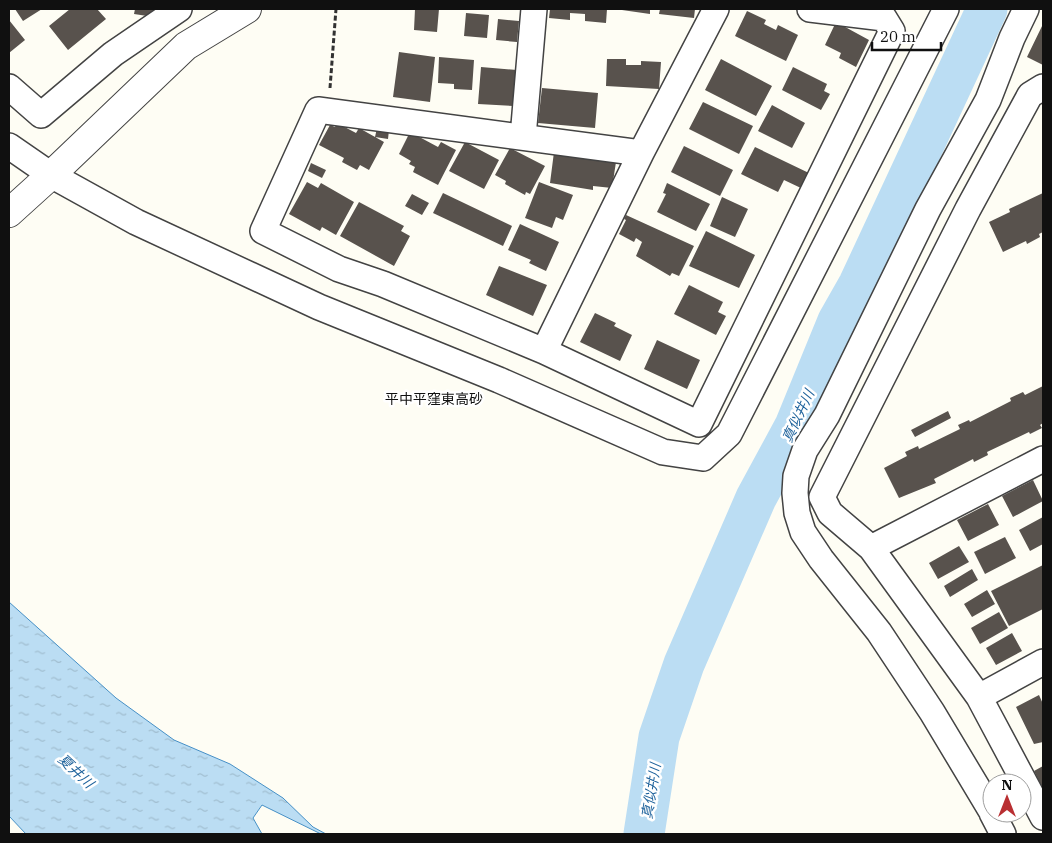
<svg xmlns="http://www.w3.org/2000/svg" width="1052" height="843" viewBox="0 0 1052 843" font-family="'IBM Plex Serif','Noto Sans JP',serif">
  <defs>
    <pattern id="water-ripples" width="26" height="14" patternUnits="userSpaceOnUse" patternTransform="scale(1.25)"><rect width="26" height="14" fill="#bbddf3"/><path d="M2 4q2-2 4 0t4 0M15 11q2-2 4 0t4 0" fill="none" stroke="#a0bdcf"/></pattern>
  </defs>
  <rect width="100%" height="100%" fill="#fefdf4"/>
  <path fill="url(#water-ripples)" stroke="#4690c6" d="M9,602L116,698L174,740L230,764L283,798L313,827L326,834H321L262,805L253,818L262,834H26L9,816Z"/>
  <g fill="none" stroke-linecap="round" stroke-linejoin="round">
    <path stroke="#bbddf3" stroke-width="41" d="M644,834L659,737L684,664L756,498L795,426L838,321L859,284L987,9"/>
  </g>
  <path fill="#58524d" d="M15,9H42L23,21Z
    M70,9H97L106,19L68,50L49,26Z
    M135,9H155L154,17L134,14Z
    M415,9H439L437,32L414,30Z
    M550,9H607L606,23L585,21V14L570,13V20L549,18Z
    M615,9H650V14Z
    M660,9H695L694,18L659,14Z
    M747,11L766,20L764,24L776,30L778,25L798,35L786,61L735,36Z
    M466,13L489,15L487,38L464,36Z
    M498,19L519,21L517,42L496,40Z
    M9,20L25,40L9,53Z
    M836,22L869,40L856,67L839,58L841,53L825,45Z
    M1043,24V65L1027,57Z
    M399,52L435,57L430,102L393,97Z
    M439,57L474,60L472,90L454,89V84L438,83Z
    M607,59H626V65H641V61L661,62L659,89L606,86Z
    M721,59L772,86L756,116L705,90Z
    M481,67L517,70L514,106L478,104Z
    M793,67L827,84L824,91L830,94L821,110L782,90Z
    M542,88L598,93L595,128L538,123Z
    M703,102L753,126L739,154L689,129Z
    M772,105L805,123L792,148L758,131Z
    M337,123L356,133L359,128L384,142L369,170L360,165L357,170L342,162L344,158L319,145L330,125L335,127Z
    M377,128L389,130L388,139L375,137Z
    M410,132L438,147L441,142L456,150L438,185L413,172L415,167L409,164L411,161L399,154Z
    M465,142L499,160L484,189L449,171Z
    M684,146L733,170L720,196L671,172Z
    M755,147L811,174L803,189L784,180L778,192L741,174Z
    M510,148L545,166L530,194L526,192L525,195L505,184L506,181L495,175Z
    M554,152L616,162L612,188L593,186V190L550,183Z
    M311,163L326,170L322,178L308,171Z
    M307,182L318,188L321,183L354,202L336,235L322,227L320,231L289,214Z
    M539,182L573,195L563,220L556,217L552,228L525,218Z
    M667,183L710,204L696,231L657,212L666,194L663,193Z
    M443,193L512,226L503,246L433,213Z
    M1043,193V232L1039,234L1040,237L1027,244L1026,241L1003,252L989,222L1010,212L1009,209Z
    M412,194L429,203L422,215L405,206Z
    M722,197L748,209L735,237L710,226Z
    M359,202L404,226L401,231L410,236L394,266L340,236Z
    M626,215L694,246L679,276L672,273L670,276L636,256L642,242L636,238L634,242L619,234L626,220L624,219Z
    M520,224L559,242L546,271L529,263L531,260L508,250Z
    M706,231L755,255L739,288L689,266Z
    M499,266L547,285L533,316L486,295Z
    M689,285L723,302L718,312L726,316L716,335L674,314Z
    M595,313L616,323L614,326L632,335L620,361L580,342Z
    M657,340L700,360L687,389L644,369Z
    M1043,386V423L1040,425L1042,428L1030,434L1029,432L987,452L988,455L974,462L973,459L934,479L936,483L899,498L884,468L907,456L905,452L918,446L919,449L960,429L958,425L969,420L970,422L1011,401L1010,398L1023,392L1025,395Z
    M948,411L951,418L915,437L911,430Z
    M1033,480L1043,501L1013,517L1002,496Z
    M988,504L999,525L968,541L957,520Z
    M1043,517V544L1030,551L1019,530Z
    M1005,537L1016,558L985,574L974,552Z
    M959,546L969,562L938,579L929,563Z
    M1043,565V609L1009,626L991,591Z
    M972,569L978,580L950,597L944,586Z
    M987,590L995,604L972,617L964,604Z
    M999,612L1008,628L980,644L971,628Z
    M1012,633L1022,651L996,665L986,648Z
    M1039,695L1043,704V742L1034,744L1016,707Z
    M1043,766V789L1034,771Z"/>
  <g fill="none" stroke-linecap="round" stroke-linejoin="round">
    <g stroke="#434343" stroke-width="28">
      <path id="minor" d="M9,87L41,115L113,54L179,9
        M1043,87L1030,95L968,209L822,497L830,513L871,548L979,697L1043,817
        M523,137L534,9
        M9,146L51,175L136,222L319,307L499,380L663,452L703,458L729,434L946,9
        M641,153L318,110L263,231L339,269L383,284L544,351L699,424L892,31L884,18L810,9
        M544,351L641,153L716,9
        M871,548L1043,459
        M979,697L1043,662
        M992,812L932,712L879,632L821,559L803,532L797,513L795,493L796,476L805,450L827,415L928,209L988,100L1012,38L1026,9
        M992,813L1003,834"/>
    </g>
    <g stroke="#434343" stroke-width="30">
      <path id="tertiary" d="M9,213L51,175L186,46L247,9"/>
    </g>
    <path stroke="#323232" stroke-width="3" stroke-dasharray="5 2.5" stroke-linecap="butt" d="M330,88L336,9"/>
    <use href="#minor" stroke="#fff" stroke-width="25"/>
    <use href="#tertiary" stroke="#fff" stroke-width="28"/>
  </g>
  <g text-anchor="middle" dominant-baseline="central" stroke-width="5" stroke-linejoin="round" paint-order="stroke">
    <g font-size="14" fill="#101010" stroke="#fff">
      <text x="434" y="399">平中平窪東高砂</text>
    </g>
    <g font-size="14" font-style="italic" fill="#1f639c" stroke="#fff">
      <text transform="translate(798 416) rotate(-65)">真似井川</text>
      <text transform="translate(76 771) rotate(43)">夏井川</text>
      <text transform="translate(651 791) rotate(-81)">真似井川</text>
    </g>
  </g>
  <rect width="1052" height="843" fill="none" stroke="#101010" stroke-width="20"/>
  <g transform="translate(1007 798)"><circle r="24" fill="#ffffff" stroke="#9f9f9f"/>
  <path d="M0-4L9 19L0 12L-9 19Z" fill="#b92f32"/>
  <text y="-8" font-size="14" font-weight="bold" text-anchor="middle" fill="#101010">N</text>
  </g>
  <path d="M872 42v8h69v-8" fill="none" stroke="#101010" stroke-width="2.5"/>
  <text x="880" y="42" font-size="15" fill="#101010" stroke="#ffffff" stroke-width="4" paint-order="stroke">20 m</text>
</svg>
